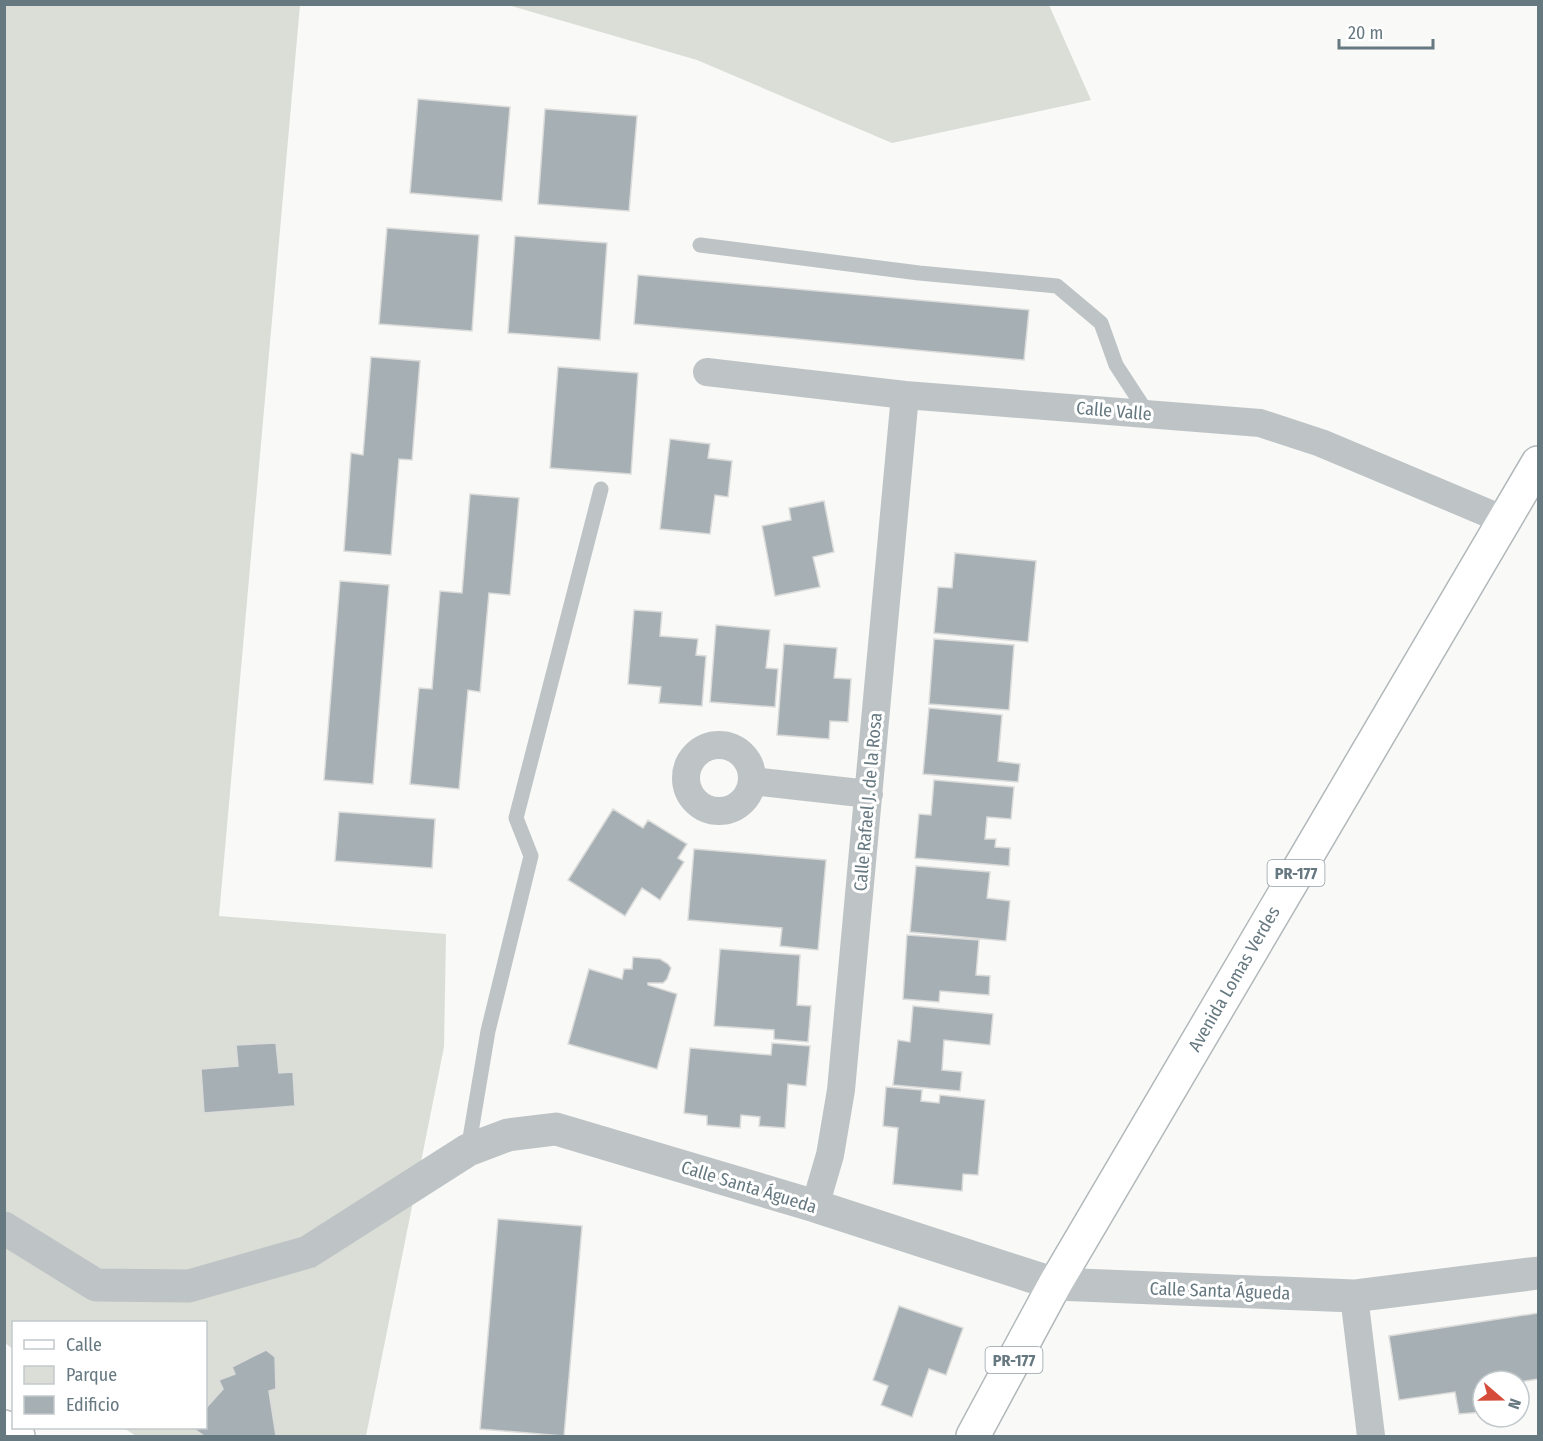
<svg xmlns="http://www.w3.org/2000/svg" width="1543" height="1441" viewBox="0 0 1543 1441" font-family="'Fira Sans Condensed',sans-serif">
  <rect width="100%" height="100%" fill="#f9f9f7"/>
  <path fill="#daded7" d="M5,5H300L219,916L446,934L444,1047L366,1436H136L124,1428H206V1322H14L13,1349L5,1343Z
    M508,5H1049L1091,100L892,143L697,60Z"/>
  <path fill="#a6b0b4" stroke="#dbdbda" stroke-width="1.5" d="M418,99L510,107L502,201L410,193Z
    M545,109L637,116L629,211L538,204Z
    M387,228L479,235L472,331L379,324Z
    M515,236L607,243L600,340L508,333Z
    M638,275L1029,310L1024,360L634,324Z
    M371,357L420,361L412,460L399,459L391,555L344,551L351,453L363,455Z
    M558,367L638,373L631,474L550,468Z
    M670,439L710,444L708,458L732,461L728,497L715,495L710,534L660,529Z
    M470,494L519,498L510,595L489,593L480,692L468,690L459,789L410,784L419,688L432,689L440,591L462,593Z
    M824,501L834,552L813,557L820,587L775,596L762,526L791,520L789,508Z
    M955,553L1036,561L1028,642L934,633L938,587L952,588Z
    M340,581L389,585L373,784L324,780Z
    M634,610L662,612L660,636L698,639L696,655L706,656L702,706L659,703L661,687L628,684Z
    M716,625L770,630L766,668L778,669L775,707L710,702Z
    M934,639L1014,645L1009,710L929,704Z
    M784,644L837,648L834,678L851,679L848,722L830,721L829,739L777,735Z
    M929,708L1002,715L998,761L1020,764L1018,782L923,774Z
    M934,780L1014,787L1011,819L987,817L985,839H996L995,847L1010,848L1009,866L915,858L919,814L931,815Z
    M613,809L643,828L648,820L687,844L678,858L684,862L660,900L642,888L625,916L568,880Z
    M339,812L435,819L432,868L335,861Z
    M694,849L826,860L818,950L780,946L782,928L688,920Z
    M916,866L990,872L987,898L1010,901L1006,941L910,932Z
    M907,935L979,940L976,975L990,976L989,995L940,991L939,1002L903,999Z
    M720,949L800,955L797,1005L811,1006L808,1042L774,1039V1030L714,1026Z
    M633,957L660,959L668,964L671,968L667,979L663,983H648V985L677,994L657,1069L568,1044L589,969L622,979L624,969H632Z
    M913,1006L993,1014L990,1045L944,1040L942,1070L962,1072L960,1091L893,1085L898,1040L910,1042Z
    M276,1043L279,1073L293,1072L295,1106L204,1113L201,1069L238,1066L236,1045Z
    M772,1043L810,1046L806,1086L788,1084L785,1128L759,1126L760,1117L741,1115L740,1128L707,1125V1116L684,1113L690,1048L771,1055Z
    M886,1087L922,1090L921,1101L939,1103L940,1095L985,1100L978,1175L963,1174L962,1191L893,1184L898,1128L883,1126Z
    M498,1219L582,1226L564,1436L480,1429Z
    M899,1306L963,1328L946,1375L929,1369L912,1417L881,1405L888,1386L873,1380Z
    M1538,1313V1379L1519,1382L1483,1381V1412L1459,1414L1455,1392L1399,1400L1389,1336Z
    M266,1350L275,1357L276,1389L269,1391L276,1436H204L193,1428H206V1408L223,1389L219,1380L235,1374L232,1367Z"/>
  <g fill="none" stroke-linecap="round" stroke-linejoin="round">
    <g stroke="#b3babd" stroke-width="36">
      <path id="secondary" d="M4,1427L18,1436"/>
    </g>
    <g stroke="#b2b8bb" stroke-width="36">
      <path id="primary" d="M973,1436L1055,1284L1538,463"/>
    </g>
    <path stroke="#bec4c6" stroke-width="15" d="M700,245L919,273L1057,286L1101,323L1116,365L1148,414
      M468,1150L488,1031L531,856L516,818L601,489"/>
    <path stroke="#bec4c6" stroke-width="28" d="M707,372L905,395L1260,423L1321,443L1504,520
      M686 778a33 33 0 1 1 66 0a33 33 0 1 1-66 0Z
      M752,781L869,794
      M815,1206L830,1155L841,1090L905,395
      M1354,1296L1371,1436"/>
    <path stroke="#bec4c6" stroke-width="33" d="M4,1228L96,1285L189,1286L308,1252L468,1150L508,1135L556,1129L815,1206L1055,1284L1354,1296L1538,1273"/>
    <use href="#secondary" stroke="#fff" stroke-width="33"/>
    <use href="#primary" stroke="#fff" stroke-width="33"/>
  </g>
  <g text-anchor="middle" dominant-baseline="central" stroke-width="6" stroke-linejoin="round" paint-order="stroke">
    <g fill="#fff" stroke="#94a0a6" stroke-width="1.5">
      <rect x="1267.5" y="860" width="57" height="26" rx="4.5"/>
      <rect x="985.5" y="1347" width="57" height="26" rx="4.5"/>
    </g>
    <g font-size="16" font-weight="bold" fill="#667880">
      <text x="1296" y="873">PR-177</text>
      <text x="1014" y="1360">PR-177</text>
    </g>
    <g font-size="18" fill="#667880" stroke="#fff">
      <text transform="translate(1114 411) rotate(5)">Calle Valle</text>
      <text transform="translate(868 802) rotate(-85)">Calle Rafael J. de la Rosa</text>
      <text transform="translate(1234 979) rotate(-60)">Avenida Lomas Verdes</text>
      <text transform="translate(749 1187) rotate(17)">Calle Santa Águeda</text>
      <text transform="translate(1220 1291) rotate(2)">Calle Santa Águeda</text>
    </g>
  </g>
  <rect width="1543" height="1441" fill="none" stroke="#667880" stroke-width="12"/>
  <rect x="12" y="1321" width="195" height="108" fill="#ffffff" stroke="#c2c9cc" stroke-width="1.5"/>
  <rect x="24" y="1340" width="30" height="9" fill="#ffffff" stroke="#c2c9cc" stroke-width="1.5"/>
  <text x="66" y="1351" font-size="18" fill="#667880">Calle</text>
  <rect x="24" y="1366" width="30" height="18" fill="#daded7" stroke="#c2c9cc" stroke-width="1.5"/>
  <text x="66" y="1381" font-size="18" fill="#667880">Parque</text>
  <rect x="24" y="1396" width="30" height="18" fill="#a6b0b4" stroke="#c2c9cc" stroke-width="1.5"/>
  <text x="66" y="1411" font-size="18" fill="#667880">Edificio</text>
  <g transform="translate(1501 1399) rotate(110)"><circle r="28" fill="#ffffff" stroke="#c2c9cc" stroke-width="1.5"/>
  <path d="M0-4.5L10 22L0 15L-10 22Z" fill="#d64c3b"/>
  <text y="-9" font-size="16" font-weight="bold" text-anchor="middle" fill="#667880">N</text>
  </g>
  <path d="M1339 39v9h94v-9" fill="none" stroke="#667880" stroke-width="3"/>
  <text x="1348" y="39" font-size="18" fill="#667880" stroke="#ffffff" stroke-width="4.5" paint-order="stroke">20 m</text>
</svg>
